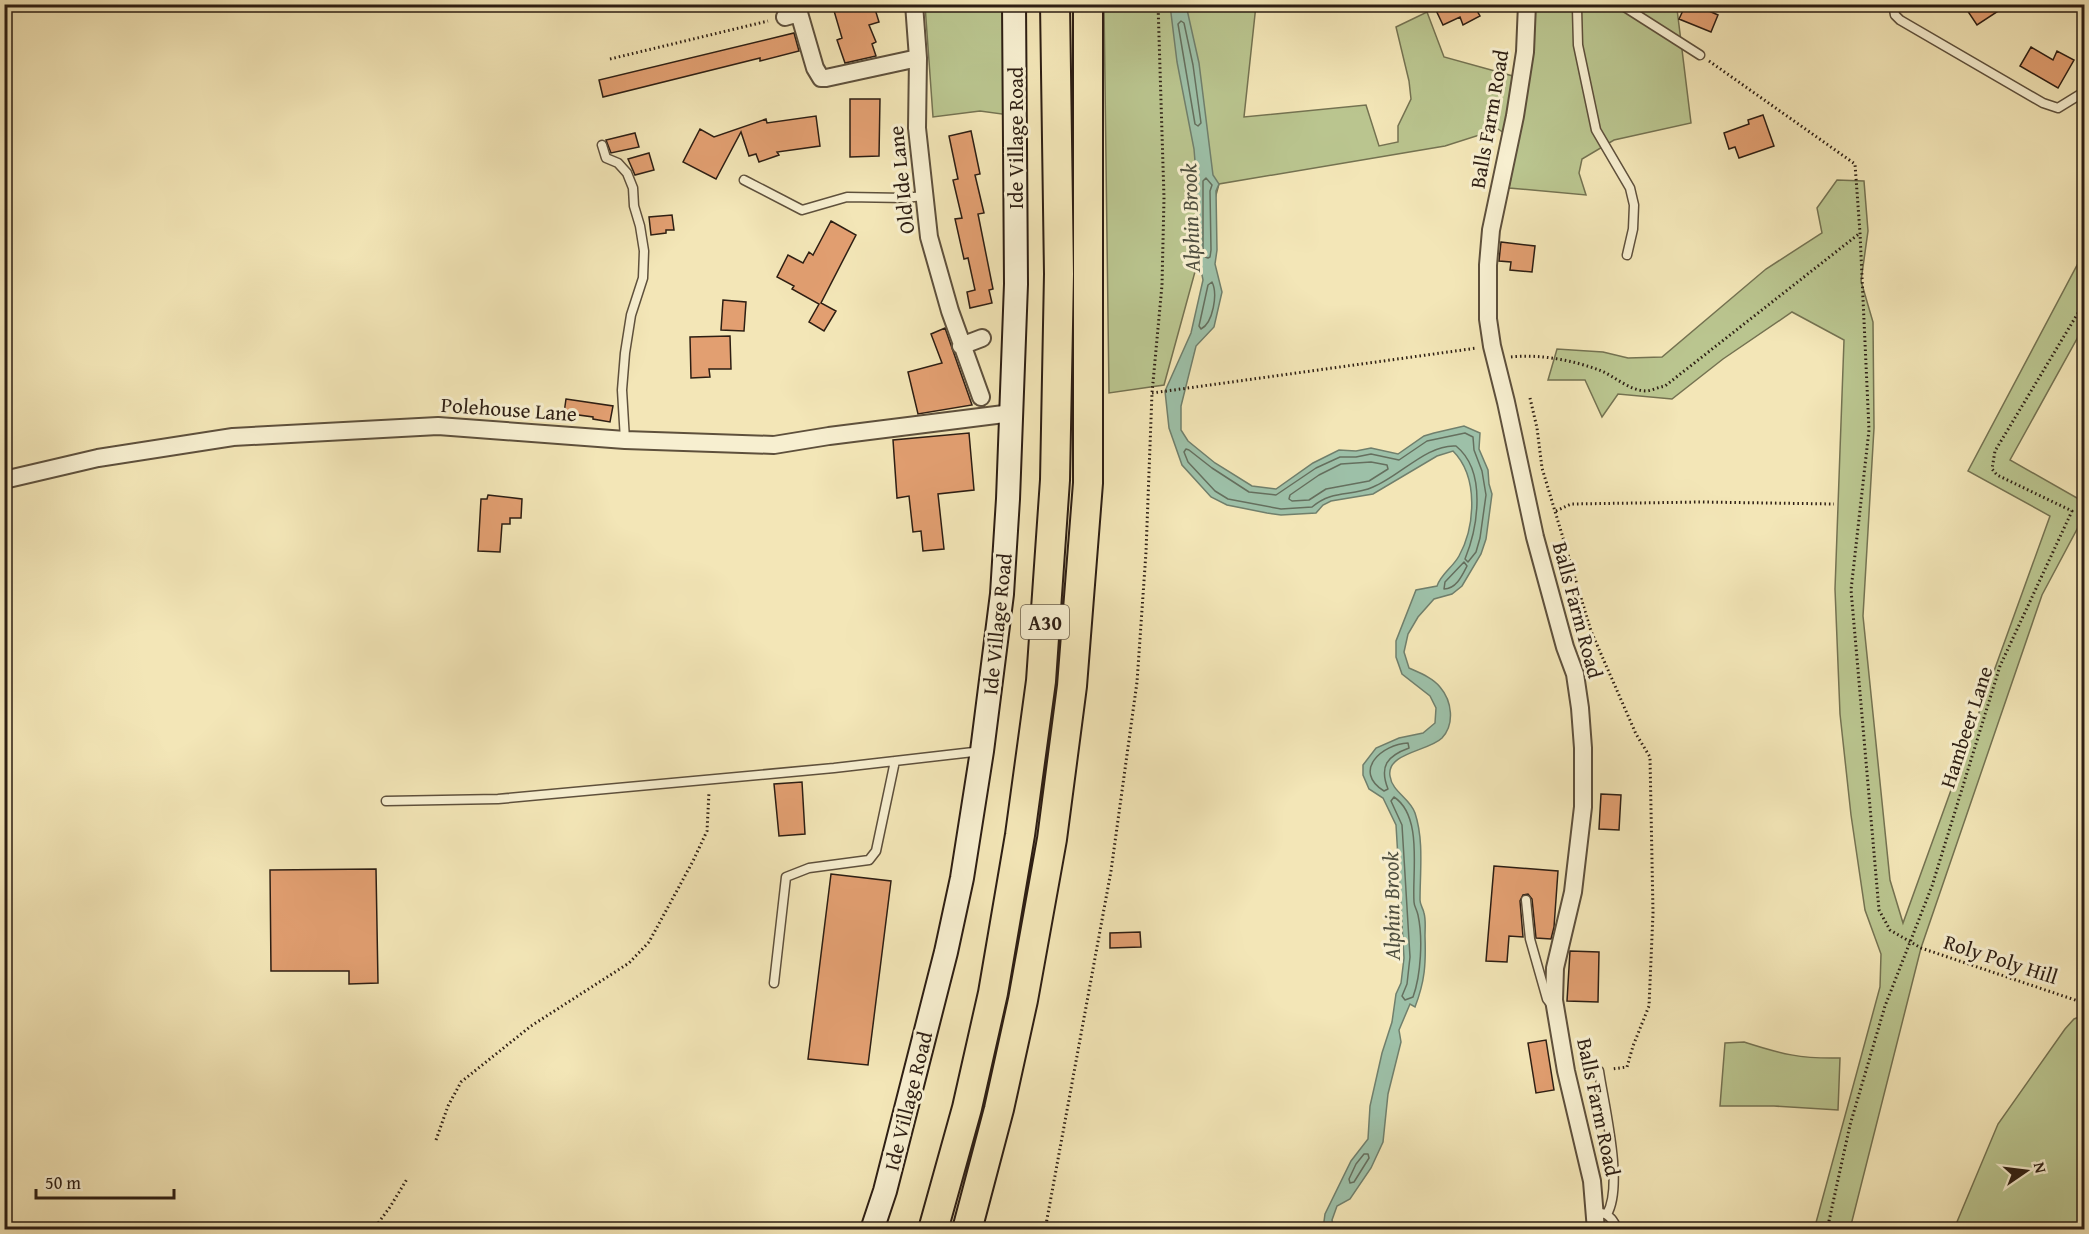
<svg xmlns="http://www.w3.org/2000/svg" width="2089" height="1234" viewBox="0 0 2089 1234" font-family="'Gentium Book Plus',serif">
  <rect width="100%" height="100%" fill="#f3e6b7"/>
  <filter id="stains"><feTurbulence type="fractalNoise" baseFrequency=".00333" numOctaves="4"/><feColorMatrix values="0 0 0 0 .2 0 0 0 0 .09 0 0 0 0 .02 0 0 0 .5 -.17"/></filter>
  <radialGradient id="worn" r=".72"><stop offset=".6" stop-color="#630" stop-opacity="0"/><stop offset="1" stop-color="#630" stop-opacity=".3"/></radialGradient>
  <path fill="#bac58f" stroke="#747251" stroke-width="1.5" d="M925,5H1006L1009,115L980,111L933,117Z
    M1104,5H1256L1244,117L1366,105L1379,146L1398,142V126L1411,99L1409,81L1396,27L1427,12L1444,57L1513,76L1535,5H1671L1677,9L1691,123L1614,140L1582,159L1579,173L1586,195L1509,188L1517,142L1498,129L1445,146L1219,184L1164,385L1109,393Z
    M1837,180L1864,181L1868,231L1861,281L1873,322L1874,428L1863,616L1890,880L1903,923L2050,516L1968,471L2084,252V326L2010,460L2084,502V516L2042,595L1921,948L1850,1229L1814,1230L1880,987L1881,954L1865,910L1851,815L1840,714L1835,589L1844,340L1792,312L1723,359L1672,399L1618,394L1602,417L1585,380H1548L1557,349L1603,352L1628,358L1662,357L1766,269L1822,233L1817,208Z
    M2084,1015V1229H1954L1998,1124L2065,1029L2074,1019Z
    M1744,1042C1781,1054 1801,1059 1840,1058L1838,1110L1774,1106H1720L1725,1043Z"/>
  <path fill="#9dc0a8" stroke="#707f6c" stroke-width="1.5" d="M1170,5H1186L1199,63L1213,175L1219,184L1216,191L1217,250L1215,264L1222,292L1214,327L1196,346L1181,406V430L1188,441L1215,463L1252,486L1276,489L1313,463L1339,450L1356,451L1371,448L1398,454L1424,436L1434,433L1464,426L1480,433L1479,449L1488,470L1489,484L1492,494L1486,539L1481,554L1462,586L1452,594L1434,599L1418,617L1408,634L1404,652L1409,668C1420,673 1433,678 1440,687C1452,701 1455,724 1442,738C1429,751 1386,753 1390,776C1392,792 1410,798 1415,813C1424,840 1420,872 1420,900C1420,905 1423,908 1424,913C1426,920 1425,928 1425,936C1426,964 1425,981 1415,1007L1410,1004L1399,1030L1401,1042L1388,1094L1383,1142L1371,1168L1350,1199L1337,1206L1332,1220L1334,1229H1323L1325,1214L1351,1161L1368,1139L1370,1106L1382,1053L1392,1022L1396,994L1401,983L1404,958L1396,825L1383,798L1369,789L1363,775V765L1376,748L1399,738L1423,733L1435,723L1436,708L1430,696L1402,674L1396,657V641L1416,590L1437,586C1441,574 1453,567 1459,556C1475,527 1479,477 1453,451L1437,456L1373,494L1331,501L1323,505L1316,513L1281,515L1267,513L1227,505L1211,497L1182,465L1169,428L1165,391L1191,333L1203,280L1197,249V186L1194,149L1177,62Z"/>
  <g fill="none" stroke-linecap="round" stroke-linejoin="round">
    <path stroke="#656f5e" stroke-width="1.5" d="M1181,21L1184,23L1193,65L1201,123L1198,126L1195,124L1178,24Z
      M1206,178L1212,185L1210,191L1211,250L1210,257L1208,258L1205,257L1203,248V181Z
      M1212,282C1218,294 1213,323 1201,329L1199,326L1208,285Z
      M1465,433L1473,437L1474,450L1482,471L1486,495L1480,538L1476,552L1468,562L1465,559C1478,527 1487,471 1456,446C1427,444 1399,477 1373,487C1351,497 1333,489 1312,507L1281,509L1228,499L1215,491L1188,462L1184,452L1186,449L1189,450L1212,468L1249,492L1276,495L1316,468L1340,457H1356L1371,454L1399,460L1427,441Z
      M1371,462L1387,465L1388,469L1369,481L1326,489L1309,500L1292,501L1289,499L1290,495L1319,475L1341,464Z
      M1464,562L1467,566C1462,576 1456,589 1444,589L1445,582Z
      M1408,743L1409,748C1387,756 1379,766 1388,789L1384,791C1352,771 1382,744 1408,743Z
      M1394,797C1423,816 1412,872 1414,902C1414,906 1417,910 1418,915C1423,938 1421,975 1413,997L1405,1000L1402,996L1407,984L1410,957L1402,825L1391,801Z
      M1364,1154H1368L1369,1158L1354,1182L1350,1183L1349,1179L1356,1164Z"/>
  </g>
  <path fill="#e29f71" stroke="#2d1e13" stroke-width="1.5" d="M832,4H868L869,10L875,9L879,22L869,25L876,42L872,44L876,56L845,63L837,40L842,38Z
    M1433,4H1487L1476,9L1480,16L1463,25L1460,17L1443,25Z
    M1686,4H1711L1709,11L1718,15L1711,32L1679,19Z
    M1963,4H2009L1977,25Z
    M794,33L799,51L760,61V58L603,97L599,80Z
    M2031,47L2053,60L2057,51L2074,60L2058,88L2020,66Z
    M850,99H880L879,156L850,157Z
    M1763,115L1774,146L1739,158L1735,147L1729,149L1724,133L1749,124L1748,120Z
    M816,116L820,146L777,152L779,155L759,162L756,154L749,156L741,132L716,179L683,162L700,129L714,137L766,119L767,123Z
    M971,131L980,174L975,175L984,213L978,214L993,289L989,290L992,303L970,308L967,292L975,290L968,258L964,259L955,219L962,218L953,180L958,179L949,136Z
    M635,133L639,147L611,153L606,140Z
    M649,153L654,170L635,175L628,159Z
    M672,215L674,230H666V233L651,235L649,217Z
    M831,221L856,235L821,303L836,311L824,331L809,322L819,304L792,289L794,286L777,277L788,255L803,263L809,252L813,255Z
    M1501,242L1535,246L1532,272L1510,270L1511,262L1499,261Z
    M723,300L746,302L744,331L721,330Z
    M945,328L972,405L918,414L908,372L942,363L931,334Z
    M730,336L731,369H709L710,377L691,378L690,337Z
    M566,399L613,406L610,422L593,419V417L564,413Z
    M969,433L974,490L938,494L944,549L923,551L921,531L913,532L909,496L897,498L893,440Z
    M488,495L522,499L521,518H510V524H502L500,552L478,551L481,499H487Z
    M802,782L805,834L779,836L774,784Z
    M1601,794L1621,795L1619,830L1599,829Z
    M1494,866L1558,871L1554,927L1551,939L1536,938L1532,899L1528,894L1523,895L1520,901L1523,937L1509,936L1507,962L1486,961Z
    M376,869L378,983L349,984V971H271L270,870Z
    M831,874L891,881L868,1065L808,1059Z
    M1140,932L1141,947L1110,948V933Z
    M1570,951L1599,952L1598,1002L1567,1001Z
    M1546,1040L1554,1090L1536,1093L1528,1043Z"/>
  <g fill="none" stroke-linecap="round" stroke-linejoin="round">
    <g stroke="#5e503c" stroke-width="11">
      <path id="lane" d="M1574,4L1577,8L1578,45L1596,130L1630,188L1634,205L1633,229L1627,255
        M1620,4L1700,55
        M1893,4L1895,15L1900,20L2043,103L2058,108L2084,92
        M602,145L606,158L618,163L627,173L633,188L634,206L640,226L644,251L643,278L631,315L625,353L622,390L625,440
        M744,180L802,210L847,197L905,198L923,196
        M386,801L498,799L834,768L982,751
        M1526,900L1530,939L1547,999L1551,1004
        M774,983L786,877L809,868L869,860L876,851L895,761
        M1599,1071C1604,1105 1624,1185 1607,1214
        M1601,1213C1610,1214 1614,1222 1618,1230"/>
    </g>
    <g stroke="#5e503c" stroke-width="20">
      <path id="street" d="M914,4L918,58L917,128L929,237L950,311L981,397
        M1527,4L1525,52L1515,116L1491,230L1488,265V319L1492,346L1506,402L1535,537L1565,647L1575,674L1580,708L1583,748V807L1573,892L1555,968L1554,1000L1566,1071L1592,1181L1596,1230
        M785,17L799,13L815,68L821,78H826L918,58
        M961,346L982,338
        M4,480L98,458L233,437L438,426L625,440L774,445L829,436L1012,413"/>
    </g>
    <g stroke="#2d1e13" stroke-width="26">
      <path id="secondary" d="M872,1230L885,1191L946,952L962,878L982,751L1002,594L1008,499L1016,284L1014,4"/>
    </g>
    <g stroke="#2d1e13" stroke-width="32">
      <path id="highway" d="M933,1230L967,1108L993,993L1020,835L1041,681L1055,480L1059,274L1055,4
        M967,1230L999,1109L1023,1000L1052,839L1072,686L1088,483V4"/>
    </g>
    <path stroke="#2d1e13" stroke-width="3" stroke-dasharray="1.5 3" stroke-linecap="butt" d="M610,59L768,21
      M1709,61L1855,164L1860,233L1869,430L1851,590L1879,910L1890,930L1921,948L2084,1003
      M1511,357C1540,354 1572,360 1599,370C1615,376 1629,391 1647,391C1653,390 1659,387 1665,386L1860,233
      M1152,393L1477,348
      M1530,398L1537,428L1542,468L1591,631L1636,734L1650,757L1653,913L1649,1006L1633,1046L1627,1067L1612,1069
      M1556,511L1571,504L1702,502L1834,504
      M436,1140L448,1106L461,1082L531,1026L629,963L649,942L693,861L707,831L709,792
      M373,1230L390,1207L407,1179
      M1045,1230L1111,871L1137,682L1146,552L1152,393L1162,285L1164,198L1158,4
      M1827,1230L1850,1125L1885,1006L1932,886L2000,666L2072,511L1997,475L1992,469L1995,451L2084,303"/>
    <use href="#lane" stroke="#f7efd0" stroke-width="8"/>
    <use href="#street" stroke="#f7efd0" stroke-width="16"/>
    <use href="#secondary" stroke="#f7efd0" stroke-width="22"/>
    <use href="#highway" stroke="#f3e6b7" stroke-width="28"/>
  </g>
  <g text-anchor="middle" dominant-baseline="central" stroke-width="6" stroke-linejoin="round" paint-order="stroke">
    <rect fill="#f7efd0" stroke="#6a5d4c" stroke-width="1.5" x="1021" y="605" width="48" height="34" rx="4.5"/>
    <g font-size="20" font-weight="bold" fill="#2d1e13">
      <text x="1045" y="622">A30</text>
    </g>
    <g font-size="21" fill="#2d1e13" stroke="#f7efd0">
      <text transform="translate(1489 119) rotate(-80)">Balls Farm Road</text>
      <text transform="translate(1015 138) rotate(-90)">Ide Village Road</text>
      <text transform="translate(901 180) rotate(-96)">Old Ide Lane</text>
      <text transform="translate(509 409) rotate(4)">Polehouse Lane</text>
      <text transform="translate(1578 610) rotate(75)">Balls Farm Road</text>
      <text transform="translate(997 624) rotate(-84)">Ide Village Road</text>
      <text transform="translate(1966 727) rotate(-72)">Hambeer Lane</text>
      <text transform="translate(2001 959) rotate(18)">Roly Poly Hill</text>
      <text transform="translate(908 1101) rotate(-76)">Ide Village Road</text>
      <text transform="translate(1599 1107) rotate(78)">Balls Farm Road</text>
    </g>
    <g font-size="22" font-style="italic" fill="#4f4f40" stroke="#f7efd0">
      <text transform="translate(1190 218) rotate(-92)">Alphin Brook</text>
      <text transform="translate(1391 906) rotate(-91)">Alphin Brook</text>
    </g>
  </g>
  <rect width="2089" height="1234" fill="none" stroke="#f3e6b7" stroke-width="24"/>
  <rect x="6" y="6" width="2077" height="1222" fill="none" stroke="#2d1e13" stroke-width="3"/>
  <rect x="12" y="12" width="2065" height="1210" fill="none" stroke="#2d1e13" stroke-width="1.5"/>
  <g transform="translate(2026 1171) rotate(76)" stroke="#f7efd0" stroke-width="4.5" paint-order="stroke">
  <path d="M0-4.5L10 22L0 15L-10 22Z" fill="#2d1e13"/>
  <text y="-9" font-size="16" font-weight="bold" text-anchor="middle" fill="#2d1e13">N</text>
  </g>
  <path d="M36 1189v9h138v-9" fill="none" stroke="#2d1e13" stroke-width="3"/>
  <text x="45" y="1189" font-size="18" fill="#2d1e13" stroke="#f7efd0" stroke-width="4.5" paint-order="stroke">50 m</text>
  <rect width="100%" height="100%" filter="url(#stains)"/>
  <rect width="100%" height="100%" fill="url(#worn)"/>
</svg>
